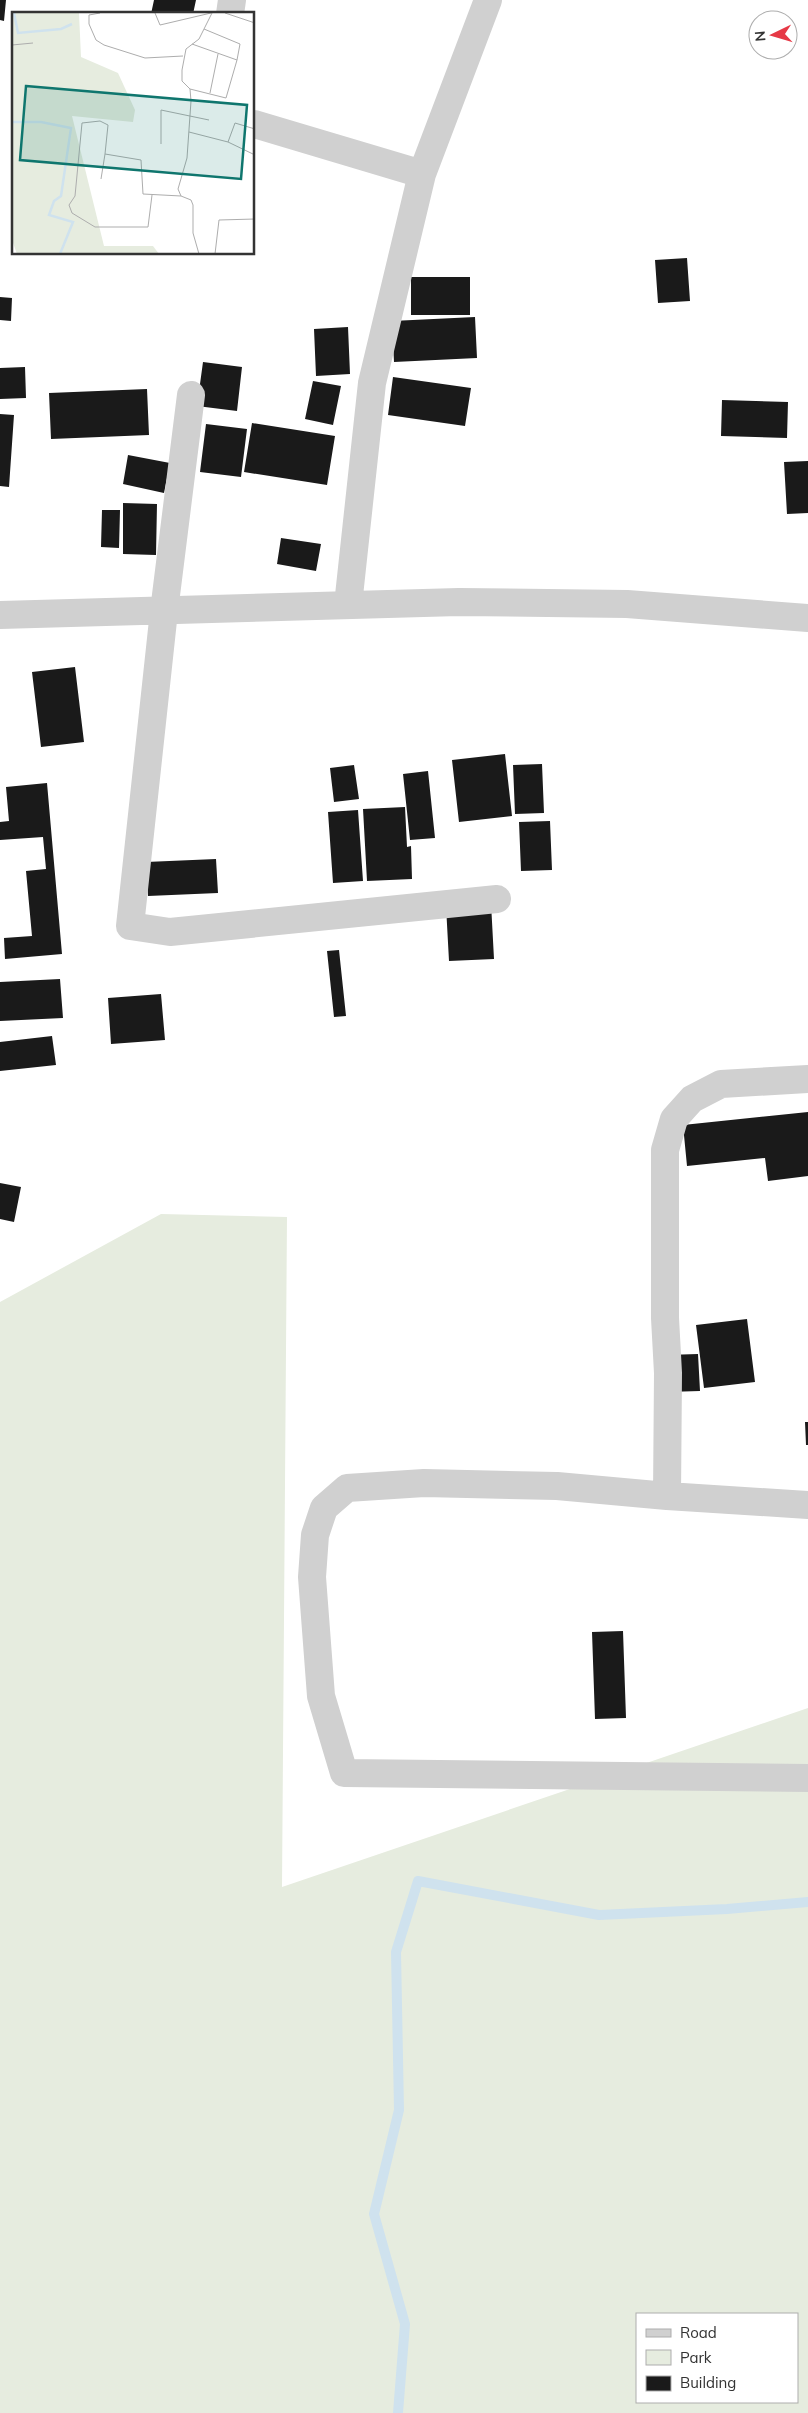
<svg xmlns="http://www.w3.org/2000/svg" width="808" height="2413" viewBox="0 0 808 2413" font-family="Mulish,sans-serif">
  <rect width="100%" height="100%" fill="#fff"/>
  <path fill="#e6ecdf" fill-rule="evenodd" d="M161,1214L287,1217L282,1887L808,1708V2413H0V1302ZM637,2314H797V2402H637Z"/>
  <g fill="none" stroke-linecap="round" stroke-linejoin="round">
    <path stroke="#cfe2ee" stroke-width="10" d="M398,2413L405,2324L374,2214L399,2110L396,1952L418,1881L599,1915L727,1909L808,1902"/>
  </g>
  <path fill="#1a1a1a" d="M0,0H6L4,21L0,20Z
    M154,0H196L193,14H151Z
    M687,258L690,301L658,303L655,260Z
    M411,277H470V315H411Z
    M0,297L12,298L11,321L0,320Z
    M475,317L477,358L394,362L392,321Z
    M348,327L350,374L316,376L314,329Z
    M203,362L242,367L237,411L197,406Z
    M25,367L26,398L0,399V368Z
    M393,377L471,388L465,426L388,415Z
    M313,381L341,386L333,425L305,419Z
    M147,389L149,435L51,439L49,393Z
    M722,400L788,402L787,438L721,436Z
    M0,414L14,415L9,487L0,486Z
    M252,423L335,436L327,485L244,472Z
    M206,424L247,429L241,477L200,472Z
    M128,455L170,463L164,493L123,484Z
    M808,461V513L787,514L784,462Z
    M123,503L157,504L156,555L123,554Z
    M102,510H120L119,548L101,547Z
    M281,538L321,544L316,571L277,564Z
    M75,667L84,742L41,747L32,672Z
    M505,754L512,816L459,822L452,760Z
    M542,764L544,813L515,814L513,765Z
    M354,765L359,799L334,802L330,768Z
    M428,771L435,838L410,840L403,774Z
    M47,783L62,954L5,959L4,938L32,936L26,871L46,869L43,837L0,840V822L9,821L6,787Z
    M405,807L407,847L411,846L412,879L367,881L363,809Z
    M358,810L363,881L333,883L328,812Z
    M550,821L552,870L521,871L519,822Z
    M216,859L218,893L148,896L146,862Z
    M491,903L494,959L449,961L446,906Z
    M339,950L346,1016L334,1017L327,951Z
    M60,979L63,1018L0,1021V982Z
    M161,994L165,1040L111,1044L108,998Z
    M52,1036L56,1065L0,1071V1042Z
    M808,1112V1176L768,1181L765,1158L687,1166L683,1125Z
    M0,1183L21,1187L14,1222L0,1219Z
    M747,1319L755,1382L704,1388L696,1325Z
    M698,1354L700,1391L667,1392L666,1355Z
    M805,1422H808V1445H806Z
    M623,1631L626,1718L595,1719L592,1632Z"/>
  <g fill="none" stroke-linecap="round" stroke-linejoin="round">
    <path stroke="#d0d0d0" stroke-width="28" d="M230,14L232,0
      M254,124L422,174
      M191,395L164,611L130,926L170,932L497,899
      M348,605L372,383L422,174L488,0
      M0,615L459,602L627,604L808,618
      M808,1079L721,1084L692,1099L674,1119L665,1150V1318L668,1373L667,1496L557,1486L424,1483L347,1488L324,1508L315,1535L312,1577L321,1696L344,1773L808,1778
      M667,1496L808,1505"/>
  </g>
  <g transform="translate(12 12)">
    <rect width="242" height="242" fill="#fff"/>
    <path d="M0,1H67L69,45L106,61L123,98L121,110L60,104L92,234H141L147,242H5L0,228Z" fill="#e6ecdf"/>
    <path fill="none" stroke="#cfe2ee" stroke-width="2.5" d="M2,1L6,21L49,17L60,12M0,110H29L59,116L49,184L42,189L37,203L61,210L48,242"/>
    <path fill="none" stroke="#adadad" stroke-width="1" d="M88,1L77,3V12L84,28L92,33L133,46L171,44M143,1L148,13L199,1M213,1L243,11M192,17L228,32L225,48M0,33L21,31M178,77L214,86L225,48L180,32M198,81L206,42M177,120L216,130L243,143M216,130L223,111L243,117M149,132V98L197,108M89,167L93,142M140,183L136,215H83L60,201L57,193L63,184L70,111L88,109L96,113L93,142L129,148L131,182L169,184M187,242L181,221V193L179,188L169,184L166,177L175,146L179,89L178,77L170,69V58L174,37L187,27L200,1M203,242L207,208L243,207"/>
    <path fill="#0f766e" fill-opacity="0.15" stroke="#0f766e" stroke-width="2.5" d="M14,74L235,93L229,167L8,148Z"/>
    <rect width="242" height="242" fill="none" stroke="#333" stroke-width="2.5"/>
  </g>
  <rect x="636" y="2313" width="162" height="90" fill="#ffffff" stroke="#adadad"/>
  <rect x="646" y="2329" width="25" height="8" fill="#d0d0d0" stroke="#adadad"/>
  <text x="680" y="2338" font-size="15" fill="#333333">Road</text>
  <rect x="646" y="2350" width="25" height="15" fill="#e6ecdf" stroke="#adadad"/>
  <text x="680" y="2363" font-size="15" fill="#333333">Park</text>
  <rect x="646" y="2376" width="25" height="15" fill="#1a1a1a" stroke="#adadad"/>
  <text x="680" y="2388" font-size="15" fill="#333333">Building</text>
  <g transform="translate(773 35) rotate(265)"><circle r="24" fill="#ffffff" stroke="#adadad"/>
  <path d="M0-4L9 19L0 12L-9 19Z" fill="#e63946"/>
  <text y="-8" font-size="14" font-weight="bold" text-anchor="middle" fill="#333333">N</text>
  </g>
</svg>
